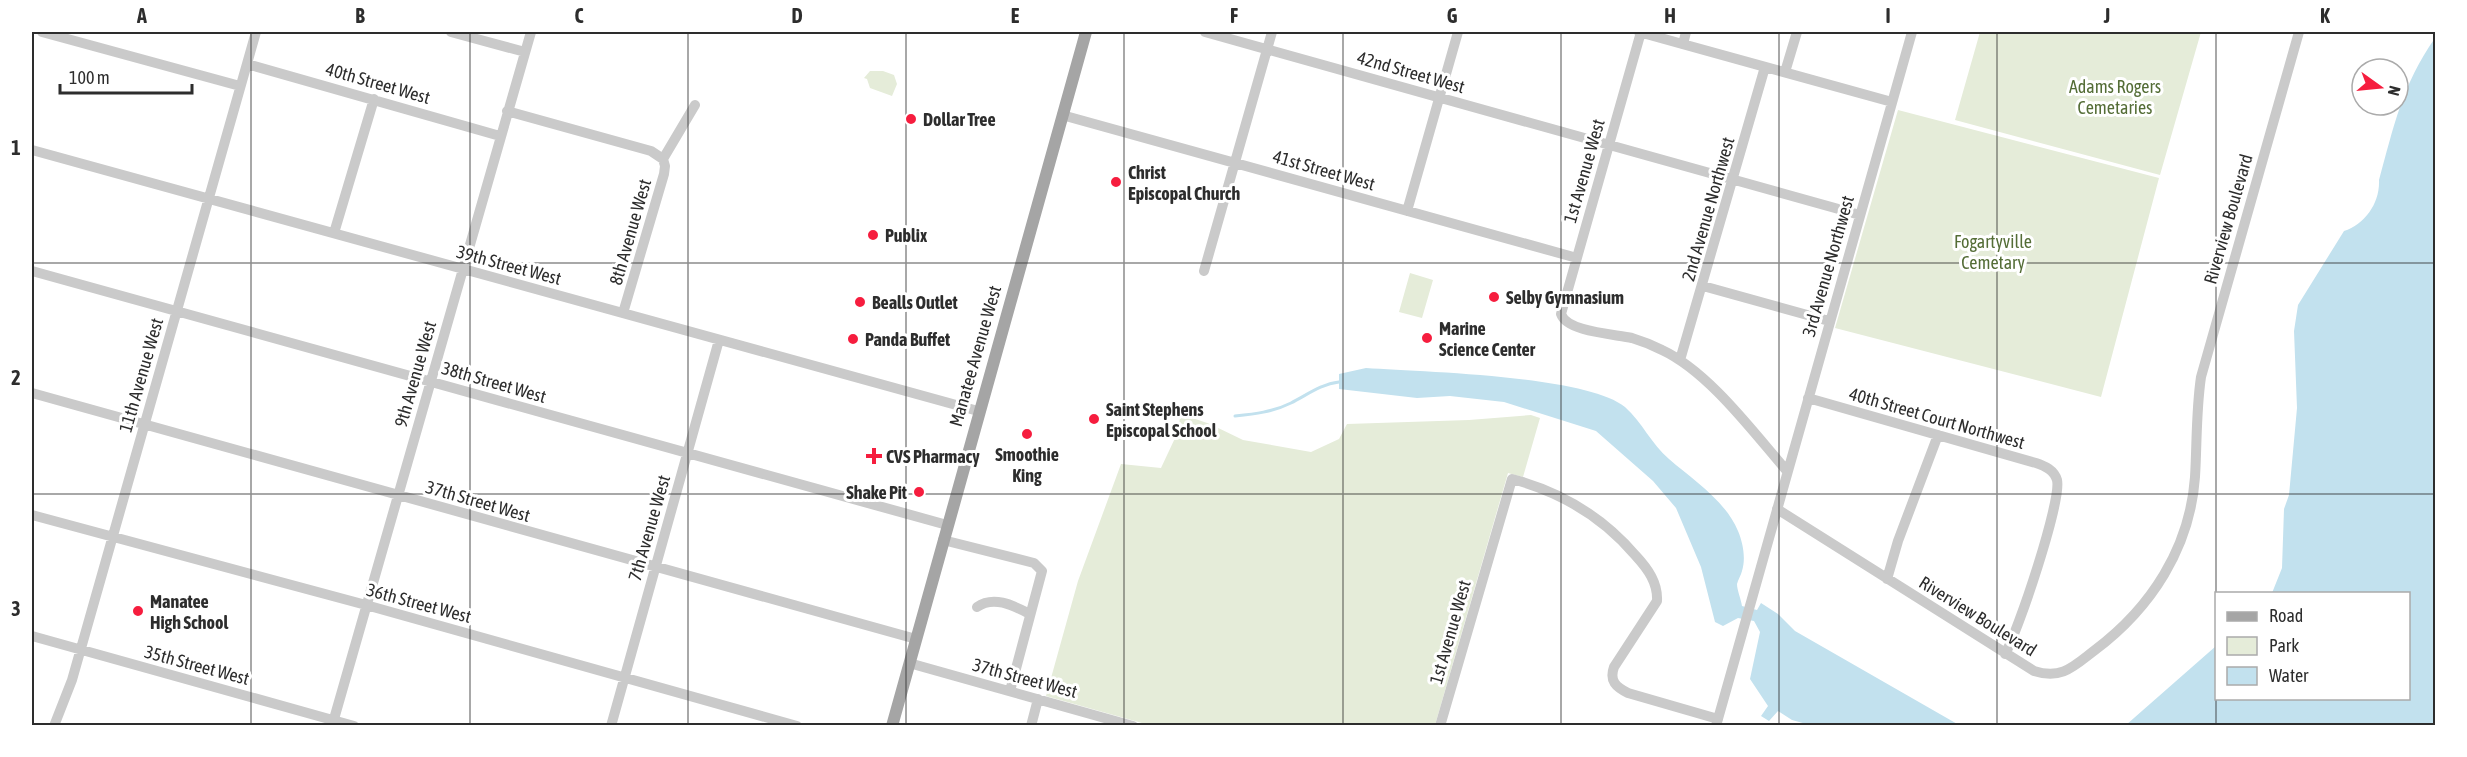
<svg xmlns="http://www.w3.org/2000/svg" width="2467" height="757" viewBox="0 0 2467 757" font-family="'Asap Condensed',sans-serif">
  <rect width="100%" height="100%" fill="#fff"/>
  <path fill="#e5ecd9" d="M1980,32H2201L2160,175L1955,120Z
    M870,71H883L894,75L897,84L892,96L870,88L867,79L864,78Z
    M1898,110L2159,178L2101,397L1835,328Z
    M1410,273L1433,280L1422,318L1399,312Z
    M1181,414L1210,424L1243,440L1311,452L1339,439L1347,424L1469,420L1531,415L1540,418L1523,477L1508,473L1435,725H1149L1046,696L1078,581L1121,464L1161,468L1176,436Z"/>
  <path fill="#c2e1ee" d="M2435,38V725H2126L2216,646V698H2408V594L2272,593L2282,568L2284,509L2289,495L2297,408L2294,331L2298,305L2344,231C2365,224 2380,203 2379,180C2394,126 2402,85 2435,38Z
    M1366,368C1421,372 1586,375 1625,407C1642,422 1652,445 1669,459C1693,480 1725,500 1738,531C1743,543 1746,558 1742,571C1741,575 1738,580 1737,584C1737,590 1741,599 1742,606L1757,610L1761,603L1778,614L1795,631L1959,725H1810L1792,720L1778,711L1769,721L1761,716L1768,706L1750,679L1760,632L1754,621L1738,618L1723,626L1715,622L1701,567L1676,508L1653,481L1596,431L1504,402L1450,396L1417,398L1339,389V374Z"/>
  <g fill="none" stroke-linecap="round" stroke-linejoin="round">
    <path stroke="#c2e1ee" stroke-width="3" d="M1235,416C1254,414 1273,412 1291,403C1307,395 1321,384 1339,382"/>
    <path stroke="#cacaca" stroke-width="10" d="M42,32L240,86
      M451,32L525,52
      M1205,32L1860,215
      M1639,32L1892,102
      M1641,32L1561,314C1567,332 1614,334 1632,338C1642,341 1652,345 1662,350C1709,372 1753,432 1787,471
      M1683,44L1686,32
      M247,64L500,136
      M1785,72L1797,32
      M507,111L651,151L663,159
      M1062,115L1577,258
      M32,150L978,411
      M663,159L695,105
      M1407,211L1458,32
      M334,233L374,99
      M32,271L947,525
      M1204,271L1272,32
      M1703,286L1829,321
      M623,313L664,174L665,166L663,159
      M1680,360L1765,67
      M32,393L916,639
      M1808,398L2036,463C2045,466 2054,470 2057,480C2062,500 2018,632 2005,654
      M1777,509L2034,671C2062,680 2074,666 2095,650C2151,608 2190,548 2195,477C2197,444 2196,411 2201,377L2299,32
      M32,515L366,605L797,726
      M943,540L1034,563L1042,571L1010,691
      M1887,579L1898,541L1938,435
      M977,607C994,595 1014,606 1030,614
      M32,636L354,726
      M909,663L1133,726
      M54,726L72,680L256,32
      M332,726L531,32
      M611,726L719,340
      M1031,726L1038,699
      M1440,726L1512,479C1561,492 1603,517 1636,556C1648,569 1658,583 1657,601L1614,667C1609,681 1616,687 1628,693L1718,719
      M1716,726L1912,32"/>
    <path stroke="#a5a5a5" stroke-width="12" d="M892,726L1086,32"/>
  </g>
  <path fill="none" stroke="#2d2d2d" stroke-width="1.5" stroke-opacity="0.55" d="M251,32V726M470,32V726M688,32V726M906,32V726M1124,32V726M1343,32V726M1561,32V726M1779,32V726M1997,32V726M2216,32V726M32,263H2436M32,494H2436"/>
  <g fill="#f61d3e" stroke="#fff" stroke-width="2">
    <circle cx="911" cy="119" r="6"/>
    <circle cx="1116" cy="182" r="6"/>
    <circle cx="873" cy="235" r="6"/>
    <circle cx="1494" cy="297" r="6"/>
    <circle cx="860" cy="302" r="6"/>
    <circle cx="1427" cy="338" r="6"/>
    <circle cx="853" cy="339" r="6"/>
    <circle cx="1094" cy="419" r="6"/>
    <circle cx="1027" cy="434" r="6"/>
    <path d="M871 447h6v6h6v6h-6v6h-6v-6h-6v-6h6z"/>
    <circle cx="919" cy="492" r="6"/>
    <circle cx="138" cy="611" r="6"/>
  </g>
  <g text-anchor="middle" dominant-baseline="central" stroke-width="6" stroke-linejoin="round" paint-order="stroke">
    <g font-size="18" fill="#2d2d2d" stroke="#fff">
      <text transform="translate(1411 72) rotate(16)">42nd Street West</text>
      <text transform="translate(378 83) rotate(16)">40th Street West</text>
      <text transform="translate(1324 170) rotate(16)">41st Street West</text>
      <text transform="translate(1584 171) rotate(-74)">1st Avenue West</text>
      <text transform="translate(1708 209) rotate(-74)">2nd Avenue Northwest</text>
      <text transform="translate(2228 219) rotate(-74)">Riverview Boulevard</text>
      <text transform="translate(630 232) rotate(-74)">8th Avenue West</text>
      <text transform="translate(509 265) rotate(15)">39th Street West</text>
      <text transform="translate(1828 266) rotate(-74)">3rd Avenue Northwest</text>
      <text transform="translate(975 356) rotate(-74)">Manatee Avenue West</text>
      <text transform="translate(415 374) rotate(-74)">9th Avenue West</text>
      <text transform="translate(141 375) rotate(-74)">11th Avenue West</text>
      <text transform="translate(494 382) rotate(16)">38th Street West</text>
      <text transform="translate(1937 418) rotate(16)">40th Street Court Northwest</text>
      <text transform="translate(478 501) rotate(16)">37th Street West</text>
      <text transform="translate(649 528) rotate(-74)">7th Avenue West</text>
      <text transform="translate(419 603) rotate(15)">36th Street West</text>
      <text transform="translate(1978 616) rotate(32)">Riverview Boulevard</text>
      <text transform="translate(1450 632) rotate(-74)">1st Avenue West</text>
      <text transform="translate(197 665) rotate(15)">35th Street West</text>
      <text transform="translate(1025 678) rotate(15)">37th Street West</text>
    </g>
    <g font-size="18" fill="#546d36" stroke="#fff">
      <text x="2115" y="86">Adams Rogers<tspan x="2115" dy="21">Cemetaries</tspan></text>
      <text x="1993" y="241">Fogartyville<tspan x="1993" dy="21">Cemetary</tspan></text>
    </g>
    <g font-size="18" font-weight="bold" fill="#2d2d2d" stroke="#fff" text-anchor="start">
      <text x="923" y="119">Dollar Tree</text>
      <text x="1128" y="172">Christ<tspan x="1128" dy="21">Episcopal Church</tspan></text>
      <text x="885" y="235">Publix</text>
      <text x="1506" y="297">Selby Gymnasium</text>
      <text x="872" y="302">Bealls Outlet</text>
      <text x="1439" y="328">Marine<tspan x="1439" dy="21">Science Center</tspan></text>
      <text x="865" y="339">Panda Buffet</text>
      <text x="1106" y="409">Saint Stephens<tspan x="1106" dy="21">Episcopal School</tspan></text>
      <text x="1027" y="454" text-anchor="middle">Smoothie<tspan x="1027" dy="21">King</tspan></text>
      <text x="886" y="456">CVS Pharmacy</text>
      <text x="907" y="492" text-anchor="end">Shake Pit</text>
      <text x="150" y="601">Manatee<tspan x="150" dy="21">High School</tspan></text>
    </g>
  </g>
  <rect width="2467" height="757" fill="none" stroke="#ffffff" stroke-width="66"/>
  <rect x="2215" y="592" width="195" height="108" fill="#ffffff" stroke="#ababab" stroke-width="1.5"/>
  <rect x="2227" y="612" width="30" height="9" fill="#a5a5a5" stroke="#ababab" stroke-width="1.5"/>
  <text x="2269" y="622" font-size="18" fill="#2d2d2d">Road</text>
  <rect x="2227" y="637" width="30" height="18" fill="#e5ecd9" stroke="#ababab" stroke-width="1.5"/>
  <text x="2269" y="652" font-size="18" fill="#2d2d2d">Park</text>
  <rect x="2227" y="667" width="30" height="18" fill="#c2e1ee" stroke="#ababab" stroke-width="1.5"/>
  <text x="2269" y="682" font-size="18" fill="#2d2d2d">Water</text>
  <g transform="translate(2380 87) rotate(105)"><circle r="28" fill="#ffffff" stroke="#ababab" stroke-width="1.5"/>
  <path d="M0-4.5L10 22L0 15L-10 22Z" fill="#f61d3e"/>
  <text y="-9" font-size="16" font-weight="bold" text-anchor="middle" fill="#2d2d2d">N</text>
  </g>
  <path d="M60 84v9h132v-9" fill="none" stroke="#2d2d2d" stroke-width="3"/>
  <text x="69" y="84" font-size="18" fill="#2d2d2d" stroke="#ffffff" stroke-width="4.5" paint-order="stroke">100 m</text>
  <rect x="33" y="33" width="2401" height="691" fill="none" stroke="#2d2d2d" stroke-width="2"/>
  <g font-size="20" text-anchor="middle" font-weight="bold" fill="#2d2d2d">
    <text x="142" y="23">A</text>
    <text x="360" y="23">B</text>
    <text x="579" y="23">C</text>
    <text x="797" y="23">D</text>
    <text x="1015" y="23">E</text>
    <text x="1234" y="23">F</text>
    <text x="1452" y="23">G</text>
    <text x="1670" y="23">H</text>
    <text x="1888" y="23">I</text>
    <text x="2107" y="23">J</text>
    <text x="2325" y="23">K</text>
    <text x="16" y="155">1</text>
    <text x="16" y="385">2</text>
    <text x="16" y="616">3</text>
  </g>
</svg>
